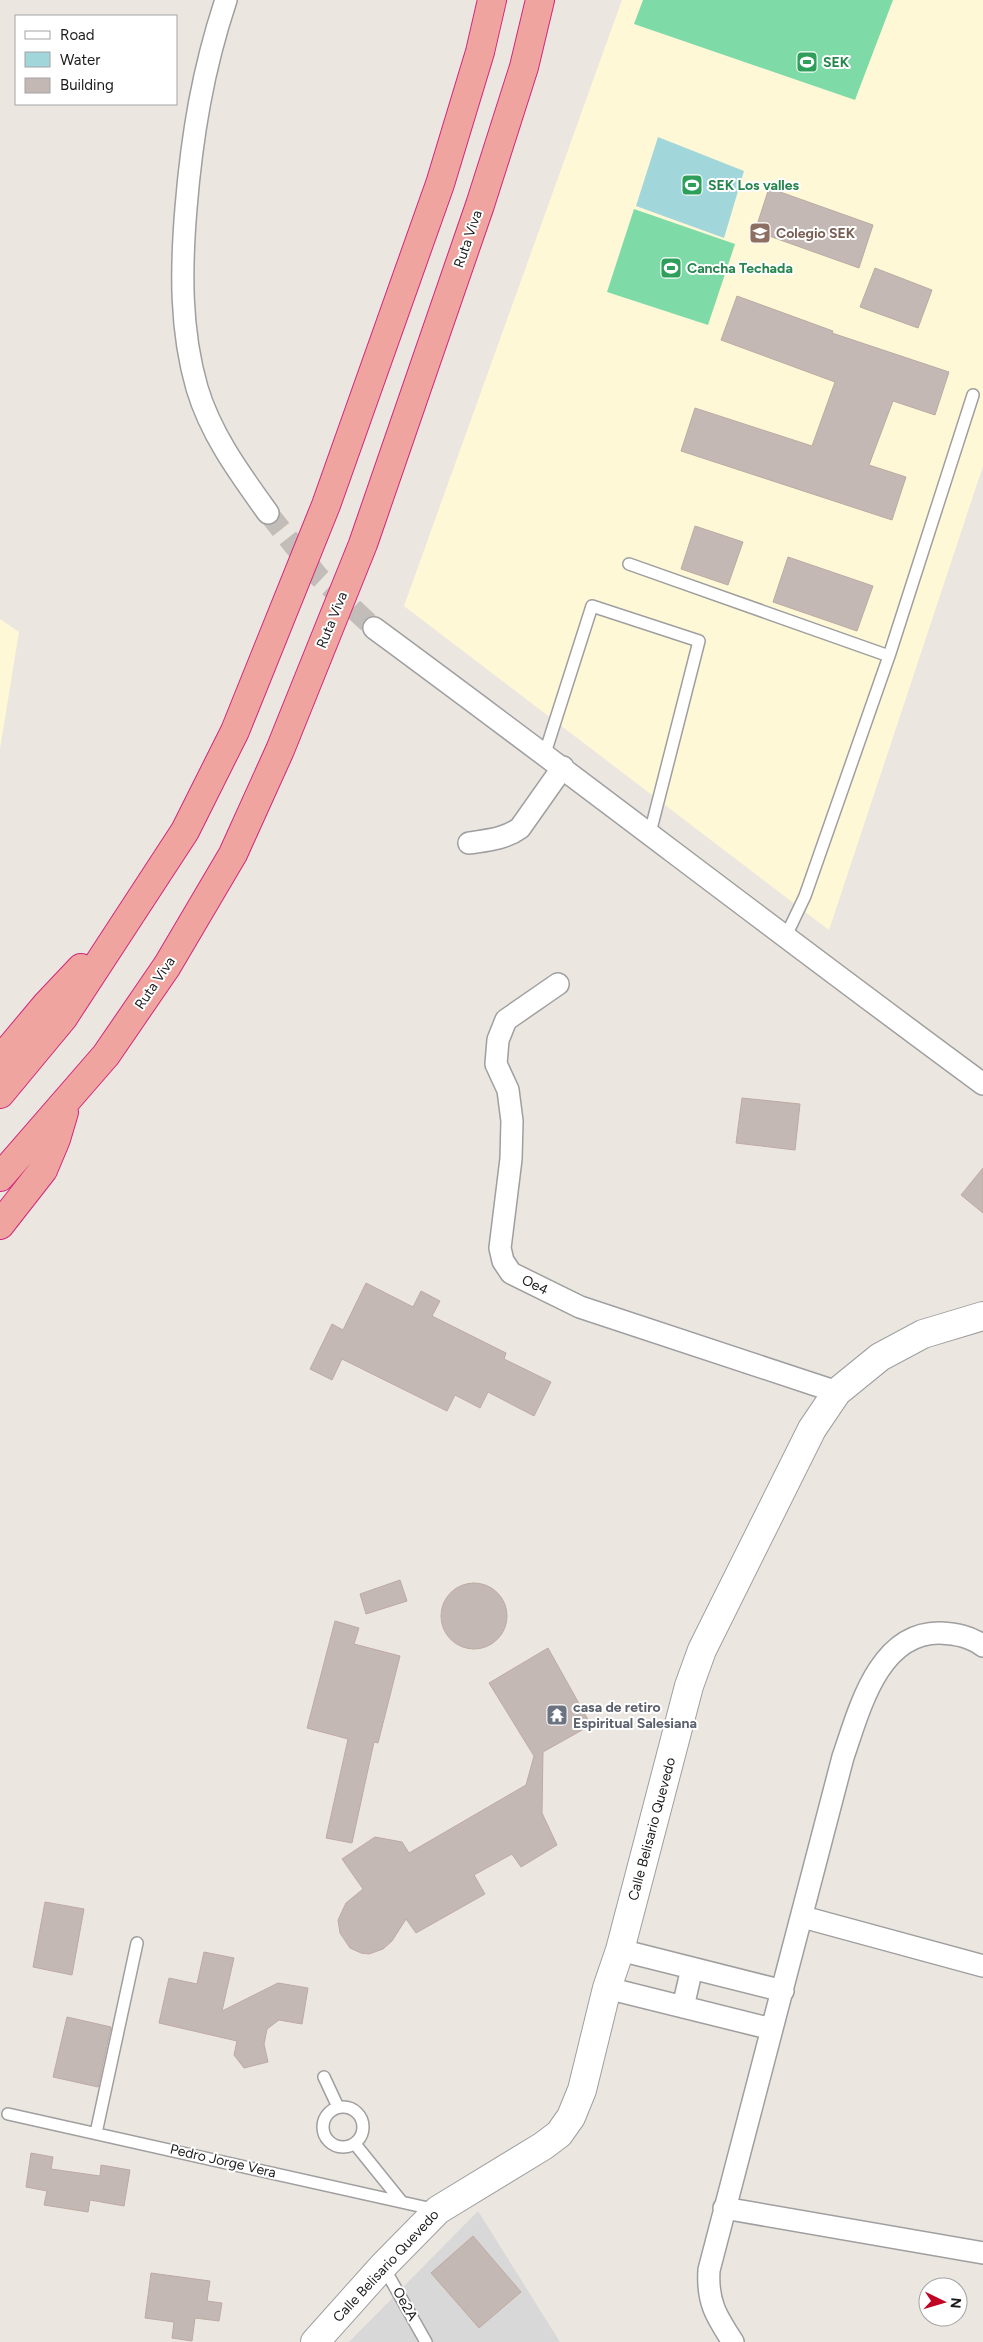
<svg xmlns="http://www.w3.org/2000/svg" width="983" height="2342" viewBox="0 0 983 2342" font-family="Figtree,sans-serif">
  <rect width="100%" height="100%" fill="#ece6e0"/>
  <path fill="#d9d8d8" d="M478,2211L560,2342H349Z"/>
  <path fill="#fef8d7" d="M622,0H983V466L829,930L404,606Z
    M0,619L19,632L0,749Z"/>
  <path fill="#7edba8" d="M643,0H893L855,100L634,24Z
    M634,209L735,244L708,325L607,292Z"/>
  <path fill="#a1d6da" d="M658,137L744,171L724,238L636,206Z"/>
  <path fill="#c4b8b4" stroke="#beaaa3" d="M769,188L873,225L859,268L755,231Z
    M875,268L932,290L918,328L860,307Z
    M737,296L833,331L832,333L949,372L935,415L893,401L869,465L906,477L892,520L681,451L695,408L812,446L835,382L721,340Z
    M695,526L743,542L728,585L681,569Z
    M788,557L873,586L857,631L773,602Z
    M742,1098L800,1104L795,1150L736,1143Z
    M983,1168V1213L961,1195Z
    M366,1283L413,1307L421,1291L440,1301L432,1316L506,1353L504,1359L551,1382L534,1416L488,1392L480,1408L455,1395L447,1411L342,1359L332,1380L310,1369L332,1324L343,1330Z
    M400,1580L407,1601L366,1614L360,1594Z
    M441 1616a33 33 0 1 1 66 0a33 33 0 1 1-66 0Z
    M335,1621L359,1628L354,1644L400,1656L378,1743L374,1742L352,1843L326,1838L348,1739L307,1728Z
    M548,1648L591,1725L543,1752L542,1813L557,1845L521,1867L512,1854L474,1875L485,1894L416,1933L406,1919L392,1941L383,1949L369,1954L361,1953L350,1948L340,1933L338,1920L346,1903L363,1889L342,1859L375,1837L402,1842L409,1853L526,1785L534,1756L489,1683Z
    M45,1902L84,1909L72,1975L33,1967Z
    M204,1952L234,1958L222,2011L278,1983L308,1988L302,2024L279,2020L267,2029L264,2044L268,2062L244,2068L234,2055L237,2041L159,2023L169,1978L197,1984Z
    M67,2017L111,2027L98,2087L53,2077Z
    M31,2153L53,2157L51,2169L100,2176L101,2165L130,2170L124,2206L90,2200L88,2212L44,2205L47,2191L26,2187Z
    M473,2236L521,2292L479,2328L431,2273Z
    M151,2273L210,2281L207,2301L222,2303L219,2321L195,2318L192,2341L172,2338L174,2322L145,2318Z"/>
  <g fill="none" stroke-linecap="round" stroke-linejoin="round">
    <path stroke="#c2bdb9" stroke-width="21" stroke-dasharray="21 11" stroke-linecap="butt" d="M268,513L318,576L374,628"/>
    <g stroke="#9f9f9f" stroke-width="14">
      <path id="service" d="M629,564L889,656
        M545,753L592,606L699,641L650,833
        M785,938L805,896L889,656L973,395
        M324,2077L338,2107
        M323 2127a20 20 0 1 1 40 0a20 20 0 1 1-40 0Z
        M8,2114L437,2210
        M96,2133L137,1943
        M355,2144L401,2201
        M383,2266L426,2342"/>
    </g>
    <g stroke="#9f9f9f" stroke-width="24">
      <path id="minor" d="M226,0C203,69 192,135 186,208C181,269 180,329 197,388C211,435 240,474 268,513
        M374,628C578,778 779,934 983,1084
        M469,843C488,840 505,839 520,828L563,767
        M558,984L506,1020L498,1040L496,1064L508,1090L512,1121L511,1159L500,1248L503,1261L511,1273L580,1307L837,1392
        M803,1917L983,1966
        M620,1950L783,1991
        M607,1988L772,2029
        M683,2007L692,1968
        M724,2208L983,2253
        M733,2342C716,2316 707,2302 709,2270L843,1757C859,1711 878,1632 940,1633C956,1634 970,1636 983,1646"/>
    </g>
    <g stroke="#9f9f9f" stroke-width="30">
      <path id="tertiary" d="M315,2342L383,2266L438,2210L543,2146L559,2134L571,2117L582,2090L607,1988L620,1950L689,1686L702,1650L812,1429L837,1392L880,1357L923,1334L983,1316"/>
    </g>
    <g stroke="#d2267d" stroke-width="30">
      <path id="trunk" d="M0,1060L47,1004L81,968
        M0,1094L63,1018L185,831L235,731L326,505L440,184L480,52L492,0
        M0,1177L106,1055L167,966L233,854L280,750L363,544L480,205L524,67L540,0
        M0,1225L43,1170L56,1139L64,1112"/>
    </g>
    <use href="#service" stroke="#fff" stroke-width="11"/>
    <use href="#minor" stroke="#fff" stroke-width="21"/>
    <use href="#tertiary" stroke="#fff" stroke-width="28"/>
    <use href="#trunk" stroke="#efa4a0" stroke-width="28"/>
  </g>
  <defs>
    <g id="stadium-square" transform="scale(1.125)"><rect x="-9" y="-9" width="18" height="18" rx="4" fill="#2e9e5b" stroke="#fff"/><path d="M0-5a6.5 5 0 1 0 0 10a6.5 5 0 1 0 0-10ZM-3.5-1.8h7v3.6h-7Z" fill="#fff"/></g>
    <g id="school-square" transform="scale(1.125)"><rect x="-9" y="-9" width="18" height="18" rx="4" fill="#8d6e63" stroke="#fff"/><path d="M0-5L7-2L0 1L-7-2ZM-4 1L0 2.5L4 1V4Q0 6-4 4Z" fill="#fff"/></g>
    <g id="temple-square" transform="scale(1.125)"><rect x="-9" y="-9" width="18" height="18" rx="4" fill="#6b7280" stroke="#fff"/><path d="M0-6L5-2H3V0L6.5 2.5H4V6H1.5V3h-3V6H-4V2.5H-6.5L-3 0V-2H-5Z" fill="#fff"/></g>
  </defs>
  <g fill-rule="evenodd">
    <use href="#stadium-square" x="807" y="62"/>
    <use href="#stadium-square" x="692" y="185"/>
    <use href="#school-square" x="760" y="233"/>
    <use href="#stadium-square" x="671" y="268"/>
    <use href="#temple-square" x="557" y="1715"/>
  </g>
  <g text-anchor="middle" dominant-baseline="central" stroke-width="4" stroke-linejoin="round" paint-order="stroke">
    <g font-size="14" font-weight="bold" fill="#27864d" stroke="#fff" text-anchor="start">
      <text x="823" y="62">SEK</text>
      <text x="708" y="185">SEK Los valles</text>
      <text x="687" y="268">Cancha Techada</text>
    </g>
    <g font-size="14" font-weight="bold" fill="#785e54" stroke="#fff" text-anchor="start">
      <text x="776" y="233">Colegio SEK</text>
    </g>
    <g font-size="14" fill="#1b1b1b" stroke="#fff">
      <text transform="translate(468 239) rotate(-71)">Ruta Viva</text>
      <text transform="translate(332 620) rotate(-68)">Ruta Viva</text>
      <text transform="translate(155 983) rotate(-56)">Ruta Viva</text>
      <text transform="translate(535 1285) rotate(26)">Oe4</text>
      <text transform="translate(652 1829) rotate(-75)">Calle Belisario Quevedo</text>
      <text transform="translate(223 2161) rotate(13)">Pedro Jorge Vera</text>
      <text transform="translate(386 2266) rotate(-47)">Calle Belisario Quevedo</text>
      <text transform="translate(405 2304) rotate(61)">Oe2A</text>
    </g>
    <g font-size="14" font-weight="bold" fill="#5b616d" stroke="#fff" text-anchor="start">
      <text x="573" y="1707">casa de retiro<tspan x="573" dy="16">Espiritual Salesiana</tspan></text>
    </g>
  </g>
  <rect x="15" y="15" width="162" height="90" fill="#ffffff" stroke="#a4a4a4"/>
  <rect x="25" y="31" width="25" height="8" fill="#ffffff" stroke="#a4a4a4"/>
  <text x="60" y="40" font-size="15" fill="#1b1b1b">Road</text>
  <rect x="25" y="52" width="25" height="15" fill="#a1d6da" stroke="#a4a4a4"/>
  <text x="60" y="65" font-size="15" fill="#1b1b1b">Water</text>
  <rect x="25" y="78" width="25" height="15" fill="#c4b8b4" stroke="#a4a4a4"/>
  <text x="60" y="90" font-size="15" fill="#1b1b1b">Building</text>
  <g transform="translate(943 2302) rotate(95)"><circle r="24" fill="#ffffff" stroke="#a4a4a4"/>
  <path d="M0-4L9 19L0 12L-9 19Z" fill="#c20323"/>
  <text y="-8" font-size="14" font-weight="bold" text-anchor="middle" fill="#1b1b1b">N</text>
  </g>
</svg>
